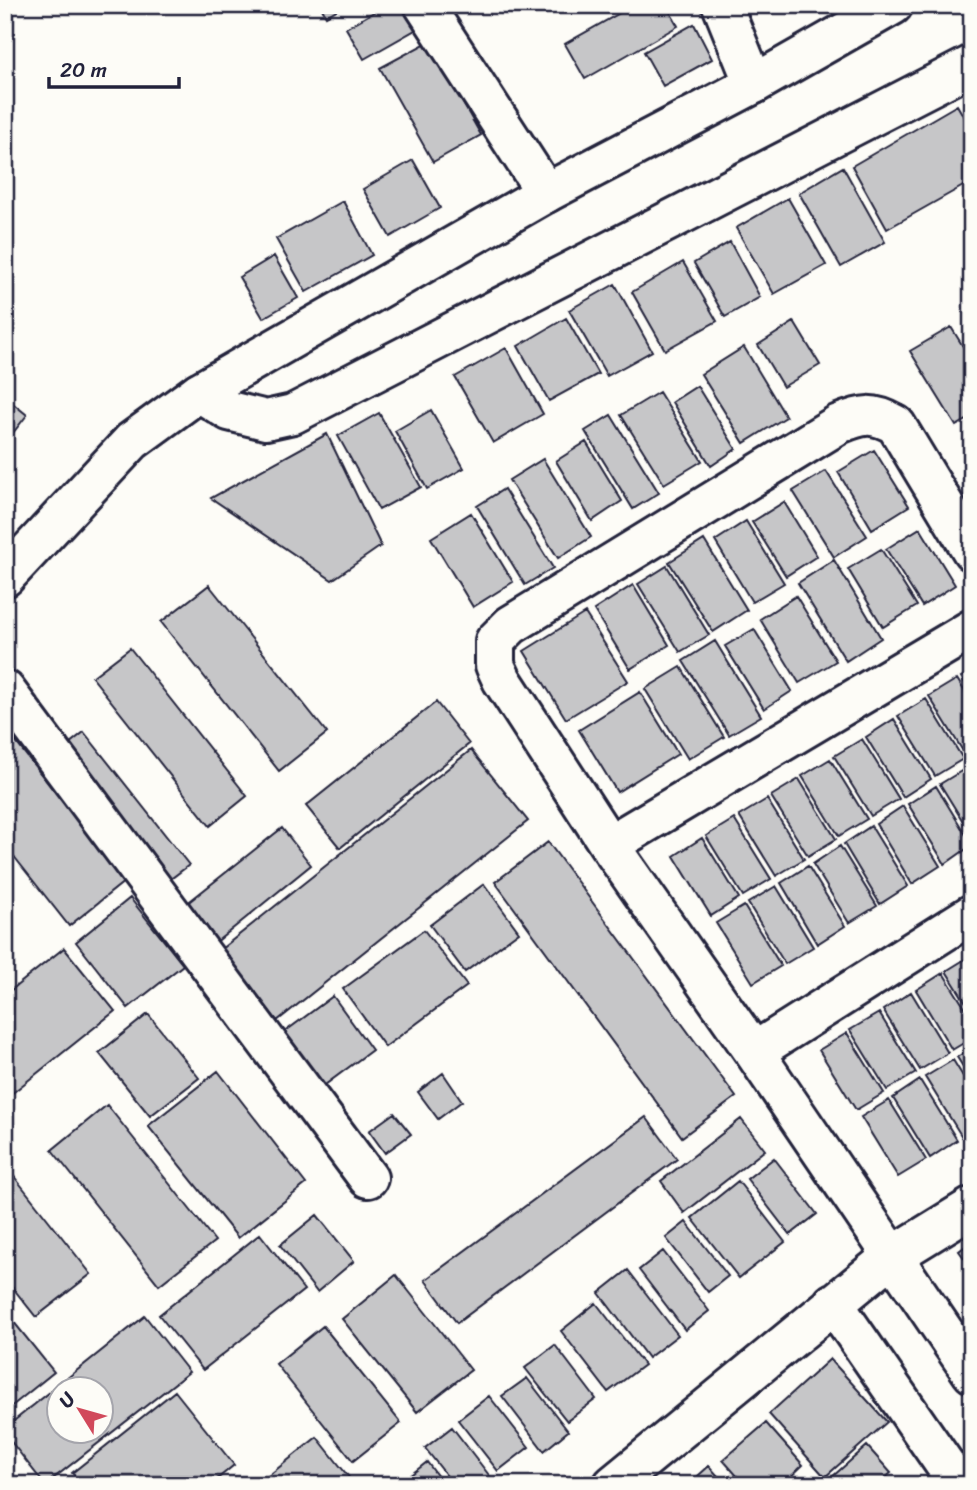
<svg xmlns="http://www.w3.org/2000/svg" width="977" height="1490" viewBox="0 0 977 1490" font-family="Sriracha,sans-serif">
  <rect width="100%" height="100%" fill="#fdfcf7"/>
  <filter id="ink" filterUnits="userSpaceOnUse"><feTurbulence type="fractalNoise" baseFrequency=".0143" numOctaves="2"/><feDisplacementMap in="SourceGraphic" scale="14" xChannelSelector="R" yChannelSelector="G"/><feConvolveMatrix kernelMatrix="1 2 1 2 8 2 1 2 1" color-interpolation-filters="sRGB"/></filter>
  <g filter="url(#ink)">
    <path fill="#c6c6c8" stroke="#22223b" stroke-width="2" fill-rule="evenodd" d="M320,5H345L326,16Z
      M386,5H411L422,26L364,59L346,28Z
      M634,5H666L678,26L585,79L565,44Z
      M694,24L712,59L663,86L644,52Z
      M428,42L481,135L433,162L380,68Z
      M957,105L972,131V181L887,229L852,166Z
      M413,160L440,208L390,237L363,189Z
      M843,167L885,242L841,267L799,193Z
      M788,198L826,265L774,294L736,228Z
      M343,201L372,255L306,292L276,239Z
      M730,242L760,297L725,317L694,263Z
      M274,256L298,298L263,318L239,277Z
      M683,262L717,321L665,350L632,292Z
      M615,284L652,351L607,376L569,310Z
      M566,318L598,374L549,401L518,346Z
      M794,322L820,365L783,387L758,345Z
      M951,327L972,361V417L956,426L910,351Z
      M744,347L786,417L744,443L701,374Z
      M506,348L543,414L493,443L455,377Z
      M697,386L736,449L711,466L672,402Z
      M659,392L702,461L664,484L621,415Z
      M5,397L27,415L5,443Z
      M431,410L464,468L427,489L395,431Z
      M379,413L421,487L379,510L338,436Z
      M611,415L659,493L633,509L585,431Z
      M327,434L381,546L332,580L211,498Z
      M586,442L622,501L592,521L556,461Z
      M874,450L909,506L872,529L838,472Z
      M543,459L591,537L558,558L509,480Z
      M826,471L867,536L834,557L793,491Z
      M504,489L553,568L525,585L477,506Z
      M784,502L817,556L786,576L752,522Z
      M471,513L513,582L473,607L431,538Z
      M746,521L784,583L752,602L715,541Z
      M920,528L955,585L922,606L886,549Z
      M704,540L747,610L713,632L669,562Z
      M881,549L917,606L883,627L848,569Z
      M834,560L881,638L846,661L798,583Z
      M667,566L709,635L680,652L638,584Z
      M209,585L327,733L279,771L161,622Z
      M633,585L669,645L630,669L594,610Z
      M796,596L836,661L799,683L760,619Z
      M585,613L628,681L566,719L524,651Z
      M754,629L792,691L764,709L725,646Z
      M715,641L761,716L729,735L683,661Z
      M130,648L247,796L210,826L92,677Z
      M681,667L724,737L688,759L645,689Z
      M972,670V694L961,677Z
      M957,679L972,703V753L966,756L929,696Z
      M640,692L678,754L617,792L579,730Z
      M926,699L963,759L935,776L898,716Z
      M436,702L469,744L340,848L306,806Z
      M894,719L931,779L903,797L866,737Z
      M7,731L125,881L69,926L5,845Z
      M84,732L189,865L164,884L59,752Z
      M862,739L899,799L871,816L834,756Z
      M471,750L528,821L277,1021L220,950Z
      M830,759L867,819L839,836L802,776Z
      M968,767L972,773V836L940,784Z
      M799,779L836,839L808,856L771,796Z
      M936,786L972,845L945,864L908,804Z
      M767,799L804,859L776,876L739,816Z
      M903,806L940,866L912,884L876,824Z
      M734,819L771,879L743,896L706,836Z
      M871,826L908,886L880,904L844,844Z
      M282,828L311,865L215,943L185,905Z
      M702,838L739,898L711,916L674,856Z
      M548,842L736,1097L682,1137L495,882Z
      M840,846L877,906L849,923L813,864Z
      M808,866L845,926L817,944L781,883Z
      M484,884L519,932L465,972L430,925Z
      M776,886L813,947L785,964L748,903Z
      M130,898L183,965L128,1008L76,942Z
      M744,906L781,966L753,983L716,923Z
      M424,930L467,986L385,1047L343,989Z
      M64,948L115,1011L5,1099V995Z
      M972,955V1012L946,971Z
      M943,973L972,1019V1038L952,1050L916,990Z
      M911,992L948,1053L920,1070L883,1010Z
      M333,996L372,1050L310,1096L271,1042Z
      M879,1013L916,1073L887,1090L850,1030Z
      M148,1014L199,1078L150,1116L99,1053Z
      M847,1033L884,1093L856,1110L819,1050Z
      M972,1048V1081L957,1057Z
      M953,1060L972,1091V1131L962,1137L925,1077Z
      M218,1071L306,1184L238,1238L148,1126Z
      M443,1073L462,1101L438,1119L418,1092Z
      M920,1080L957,1140L930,1158L893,1098Z
      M889,1100L926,1160L898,1177L861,1117Z
      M107,1105L215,1241L159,1285L52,1150Z
      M394,1113L411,1134L385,1153L369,1131Z
      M646,1117L677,1159L457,1323L425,1280Z
      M741,1119L765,1150L684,1213L661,1181Z
      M774,1158L817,1214L790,1235L747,1179Z
      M9,1170L91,1274L36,1317L5,1278V1173Z
      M738,1181L785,1242L739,1278L692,1218Z
      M317,1215L354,1261L317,1292L280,1245Z
      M686,1222L728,1276L708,1292L666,1238Z
      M260,1234L304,1290L203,1370L159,1315Z
      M972,1241V1269L959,1251Z
      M663,1251L709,1311L685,1330L639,1270Z
      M628,1270L678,1335L648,1358L599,1293Z
      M396,1275L471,1370L417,1412L342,1319Z
      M596,1303L644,1365L608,1392L561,1331Z
      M5,1311L54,1372L7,1410L5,1408Z
      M145,1316L189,1372L45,1485L5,1434V1428ZM60,1388H102V1430H60Z
      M323,1326L401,1423L353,1461L276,1364Z
      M555,1345L596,1399L567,1421L525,1368Z
      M830,1359L887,1422L825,1477L769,1414Z
      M527,1378L568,1431L544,1451L502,1396Z
      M175,1391L234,1465L210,1485H82L72,1473Z
      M489,1396L529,1447L498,1471L458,1420Z
      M766,1423L803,1465L782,1485H745L723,1460Z
      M452,1427L492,1479L485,1485H454L425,1448Z
      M317,1437L355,1485H257Z
      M867,1446L891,1473L878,1485H823Z
      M427,1462L444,1485H398Z
      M709,1466L726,1485H688Z"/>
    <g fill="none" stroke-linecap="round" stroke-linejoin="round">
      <g stroke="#22223b" stroke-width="44">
        <path id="street" d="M424,5L546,193
          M722,5L754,84
          M199,392L229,411L266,420L293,414L972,65
          M972,551L896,425C873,412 863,414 839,424L511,625L495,641V665L502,680L609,845L754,1052L972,1373
          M5,690L368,1178
          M609,845L972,629
          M754,1052L972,914
          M833,1303L959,1485
          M613,1485L891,1257L972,1207"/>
      </g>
      <g stroke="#22223b" stroke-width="44">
        <path id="secondary" d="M5,577L132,441L199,392L546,193L754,84L893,5"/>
      </g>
      <use href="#street" stroke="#fdfcf7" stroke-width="38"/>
      <use href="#secondary" stroke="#fdfcf7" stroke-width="38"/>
    </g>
  </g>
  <rect width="977" height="1490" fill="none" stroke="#fdfcf7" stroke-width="28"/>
  <rect x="14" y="14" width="949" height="1462" fill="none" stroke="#22223b" stroke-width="2.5" filter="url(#ink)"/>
  <g transform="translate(80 1410) rotate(307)"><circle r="33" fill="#fdfcf7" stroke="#a5a5ac" stroke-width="2"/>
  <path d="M0-5L12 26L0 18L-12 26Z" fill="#d1495b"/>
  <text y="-10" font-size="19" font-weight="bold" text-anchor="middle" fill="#22223b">U</text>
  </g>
  <path d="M49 77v10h130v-10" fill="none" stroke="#22223b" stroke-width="3.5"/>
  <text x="60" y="77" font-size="21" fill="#22223b" stroke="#fdfcf7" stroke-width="5" paint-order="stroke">20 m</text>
</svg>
